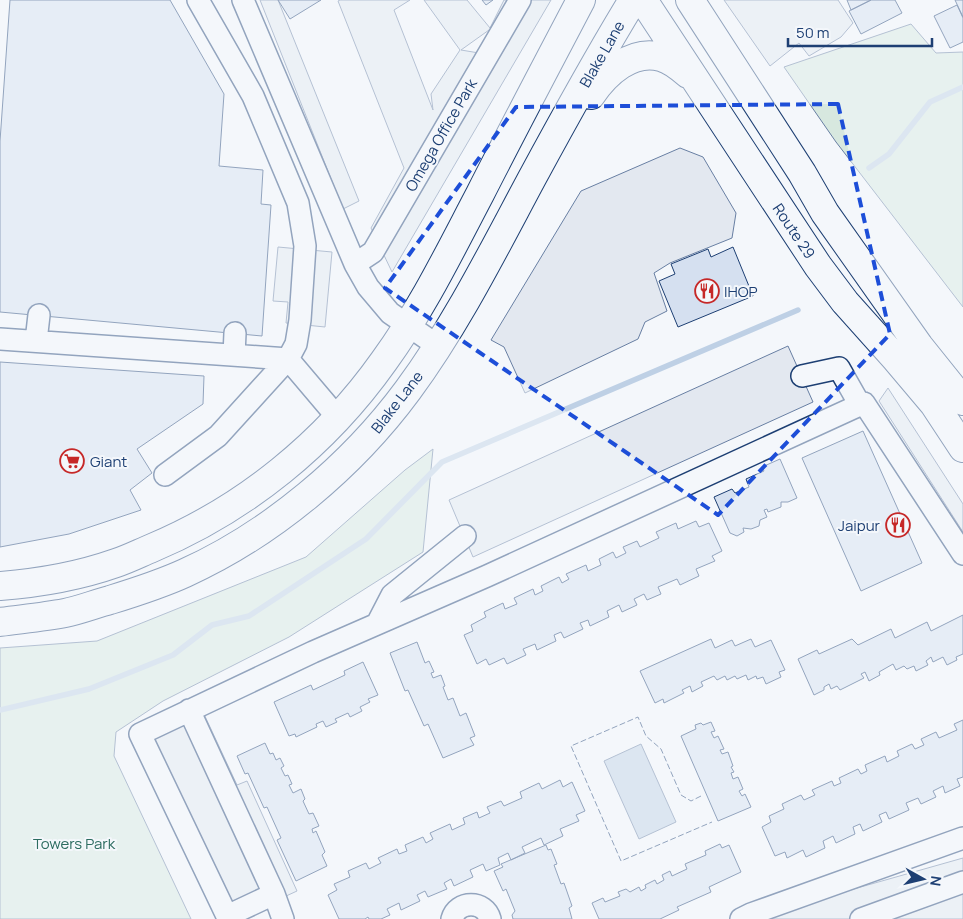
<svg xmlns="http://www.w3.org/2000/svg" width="963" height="919" viewBox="0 0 963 919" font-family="Manrope,sans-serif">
  <rect width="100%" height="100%" fill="#f4f7fb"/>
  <path fill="#d7e8df" stroke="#687fa3" d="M911,24L936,53L963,52V307L836,142L784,67Z
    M433,449L423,552L289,637L163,701L116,732L114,756L191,919H0V648L97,641L306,557L405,470Z"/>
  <path fill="#e3e8f0" stroke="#687fa3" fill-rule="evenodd" d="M260,0H278L359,201L343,209Z
    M340,0H410L394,10L433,110L431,94L460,50L424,0H467L490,28L504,0H551L392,272L371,228L404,168L338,1ZM490,30L479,53L461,50L489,30Z
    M724,0H838L853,23L841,37L809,56L799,43L770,66Z
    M680,148L703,157L736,213L732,238L670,263L654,273L667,311L645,322L638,339L525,393L504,347L491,340L581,191Z
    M278,247L332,252L325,327L286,323L288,302L273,301Z
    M788,346L813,402L473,557L449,500Z
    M888,388L963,504V532L879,401Z
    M197,699L237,785L247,781L297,891L236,919L135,727Z
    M963,858V919H763L829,896Z"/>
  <path fill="#bed0e5" stroke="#687fa3" d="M641,744L676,822L639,839L604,761Z"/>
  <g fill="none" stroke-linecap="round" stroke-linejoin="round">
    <path stroke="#bed0e5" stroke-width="5.5" d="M869,168L889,154L930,102L963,87
      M0,710L89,689L173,655L212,625L249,616L366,539L442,462L798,310"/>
  </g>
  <path fill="#d5e0f0" stroke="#1d3f73" d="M10,0H170L224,94L219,166L263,170L261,204L271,205L262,336L0,312V141Z
    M278,0H321L290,19Z
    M482,0H493L486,5Z
    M847,0H871L851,10Z
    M871,0H895L902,13L861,34L849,11Z
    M955,0H963V17Z
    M957,5L963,18V42L950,48L934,16Z
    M733,247L753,296L678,327L659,281L675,274L671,264L708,249L711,257Z
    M0,362L204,376L203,404L137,449L152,473L130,490L141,510L69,534L0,547Z
    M863,431L922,563L861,591L802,458Z
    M780,459L797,498L788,502H781V507L768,512L767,509L764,510L767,517L760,520L759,526L751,529L743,528L744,532L737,536L730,533L714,497L732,489L735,493L749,487L746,479L764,471L762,467Z
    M696,521L699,527L709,523L722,551L712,556L715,561L696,569L699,576L680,585L677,579L658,587L661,594L647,600L644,594L634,599L637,605L622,612L619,605L607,611L609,617L590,626L588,620L580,623L583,629L564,638L561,632L554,635L556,641L537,650L535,644L523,649L526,655L507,664L504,658L489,665L486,659L477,664L464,635L473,631L471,625L486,617L484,612L503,603L505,609L517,604L514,598L533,589L535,595L543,591L541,586L559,577L562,583L569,579L566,574L586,565L588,571L601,565L599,559L613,552L616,558L626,553L623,547L637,541L640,547L659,538L656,532L676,523L678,529Z
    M963,615V654L956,657L957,660L947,665L943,657L933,662L931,657L926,661L928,665L916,671L914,666L907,669L904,666L896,670L893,664L879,672L880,675L869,681L865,672L861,674L864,678L840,690L837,686L831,689L829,684L824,687V690L814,695L798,659L817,650L819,654L852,639L858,645L891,629L895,638L927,622L931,631Z
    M711,639L715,648L732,640L735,646L751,639L755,647L771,640L785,670L779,672L781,677L766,684L763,677L757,679L756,676L748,680L746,675L737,679L735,676L727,680L725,676L717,680L714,676L701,682L703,686L692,692L690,686L682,690L684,693L664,703L663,699L655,703L640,671Z
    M417,642L425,663L429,661L434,672L431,673L433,678L441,675L445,686L443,687L448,700L453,698L460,716L466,713L475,736L470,738L474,745L443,758L428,724L424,726L408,690L405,691L390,653Z
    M363,662L378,695L368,699L370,702L360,707L362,711L350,717L348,713L335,719L337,722L326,727L323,721L316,724L317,727L296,737L295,734L289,736L274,702L311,685L313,690L345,675L344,671Z
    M963,720V777L957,779L960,786L945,793L943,786L933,791L936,797L921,804L918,798L906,803L909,810L889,819L886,812L879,815L882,822L863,831L860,824L853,827L855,834L836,843L833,836L823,841L825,848L806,857L803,850L787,858L785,852L775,856L762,827L771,822L769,816L784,809L782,804L801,795L804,800L815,795L812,790L832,781L834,786L841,783L839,778L858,769L861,774L867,771L865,765L885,756L887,762L899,756L897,751L912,744L915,749L924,745L921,739L936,732L939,738L957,730L954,724Z
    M711,722L715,731L711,732L714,738L718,736L724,749L720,750L722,754L728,752L733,766L731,767L734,772L731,773L733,779L738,777L743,789L739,791L742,796L745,794L751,807L718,821L681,736L696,729L695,725L701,723L703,725Z
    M265,743L270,754L273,753L276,760L280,758L284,766L281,768L285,776L288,775L292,784L289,785L293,793L301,789L305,799L303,801L309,814L313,813L319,826L312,829L313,833L316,831L325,852L322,855L327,866L296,881L277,840L281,838L267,807L264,808L248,773L245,774L237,756Z
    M560,780L563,787L572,782L585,811L576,815L579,821L560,829L563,836L544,845L541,838L522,847L525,853L511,860L508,853L498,858L500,865L486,871L483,864L470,870L473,877L454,886L451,879L444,883L447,889L428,897L425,891L417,895L420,901L401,910L399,903L387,909L390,915L381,919H369L368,917L365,919H339L328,895L337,890L334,884L350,877L348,871L366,863L369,869L381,863L378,858L397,849L399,854L407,851L405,845L423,837L426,843L433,839L430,833L450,824L452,830L465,824L463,818L477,812L479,818L490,813L487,807L501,801L504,806L522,798L520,792L539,783L542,789Z
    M720,844L722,848L729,845L741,872L709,887L711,892L677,907L679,910L660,919H599L592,903L603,898L605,902L620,896L618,892L626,889L630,892L639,887L641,891L646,888L645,885L655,880L657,884L664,880L662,875L670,871L672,876L687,869L685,864L706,855L705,851Z
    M546,845L548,850L551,849L557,864L554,865L561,884L564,883L572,906L569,908L572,919H513L512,915L515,911L506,889L503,891L494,871L503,867L501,864Z"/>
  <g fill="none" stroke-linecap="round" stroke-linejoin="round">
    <g stroke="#1d3f73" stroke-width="24">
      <path id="minor" d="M243,0L355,264L368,287L390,313L438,346
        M355,264L373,252L520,0
        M0,339L288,359L338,418
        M36,341L39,315
        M234,355L235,333
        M802,376L839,368L860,405
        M165,475L218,436L288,359L296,344L300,320L305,246L298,203L253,96L198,0
        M377,624L392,595L465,536
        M189,710L274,894L283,919
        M274,894L227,916L140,734L313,652L487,576L864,403L963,554
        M452,919C457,900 485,900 490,919
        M741,919L751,914L963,838
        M861,919L963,882"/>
    </g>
    <g stroke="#1d3f73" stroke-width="30">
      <path id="major" d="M643,0L818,266L845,302L896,359L934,404L963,448
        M690,0L802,173L825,213L919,346L963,401
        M591,95C606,73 632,49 661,57C672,60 680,67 688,74
        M0,586C39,583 79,576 116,563C128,559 140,553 152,548C245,509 326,443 384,361C422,309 450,251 480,194C513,129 547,65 581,0
        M0,622C22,619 44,617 65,613C80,610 95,604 110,600C136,592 161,584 185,573C271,534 352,466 408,390C456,325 493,251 531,180C564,119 597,59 633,0"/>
    </g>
    <use href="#minor" stroke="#f4f7fb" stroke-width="21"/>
    <use href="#major" stroke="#f4f7fb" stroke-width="28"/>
    <path stroke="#1d3f73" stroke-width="1" stroke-dasharray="6 2.5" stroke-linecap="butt" d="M701,796L691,801L681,795L661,749L646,736L638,717L571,746L621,861L712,822"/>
  </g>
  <path d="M0 0H963V919H0ZM838,104L890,334L718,515L385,288L516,107Z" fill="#f4f7fb" fill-opacity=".55" fill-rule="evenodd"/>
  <path fill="none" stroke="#1d4ed8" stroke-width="4" stroke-dasharray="10 6" stroke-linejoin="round" d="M838,104L890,334L718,515L385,288L516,107Z"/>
  <defs>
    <g id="restaurant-ring" transform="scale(1.25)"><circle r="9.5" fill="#f4f7fb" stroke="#c62828" stroke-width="1.5"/><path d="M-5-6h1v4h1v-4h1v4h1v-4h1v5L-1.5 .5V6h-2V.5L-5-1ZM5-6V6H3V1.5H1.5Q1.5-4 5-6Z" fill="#c62828"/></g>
    <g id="supermarket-ring" transform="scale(1.25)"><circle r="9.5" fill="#f4f7fb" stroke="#c62828" stroke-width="1.5"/><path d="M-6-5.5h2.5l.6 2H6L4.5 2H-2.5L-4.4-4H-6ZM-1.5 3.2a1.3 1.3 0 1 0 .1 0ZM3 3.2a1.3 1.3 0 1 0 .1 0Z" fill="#c62828"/></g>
  </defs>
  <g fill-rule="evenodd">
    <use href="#restaurant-ring" x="707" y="291"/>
    <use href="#supermarket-ring" x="72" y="461"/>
    <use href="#restaurant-ring" x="898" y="525"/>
  </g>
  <g text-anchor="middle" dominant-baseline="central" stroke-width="4" stroke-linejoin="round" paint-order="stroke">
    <g font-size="15" fill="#1d3f73" stroke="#f4f7fb">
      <text transform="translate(602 54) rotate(-60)">Blake Lane</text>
      <text transform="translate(441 135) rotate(-60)">Omega Office Park</text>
      <text transform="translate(794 231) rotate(56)">Route 29</text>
      <text transform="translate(397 402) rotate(-52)">Blake Lane</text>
    </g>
    <g font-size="15" fill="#1d3f73" stroke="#f4f7fb" text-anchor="start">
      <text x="724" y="291">IHOP</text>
      <text x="90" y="461">Giant</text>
      <text x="880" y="525" text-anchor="end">Jaipur</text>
    </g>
    <g font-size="15" fill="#2c6c60" stroke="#f4f7fb">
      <text x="74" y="843">Towers Park</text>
    </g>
  </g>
  <g transform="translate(923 879) rotate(98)" stroke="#f4f7fb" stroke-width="4" paint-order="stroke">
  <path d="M0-4L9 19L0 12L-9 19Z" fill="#1d3f73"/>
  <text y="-8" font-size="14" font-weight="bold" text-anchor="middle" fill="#1d3f73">N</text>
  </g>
  <path d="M788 38v8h144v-8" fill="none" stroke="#1d3f73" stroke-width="2.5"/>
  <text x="796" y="38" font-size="15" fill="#1d3f73" stroke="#f4f7fb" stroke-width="4" paint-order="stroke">50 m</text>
</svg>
